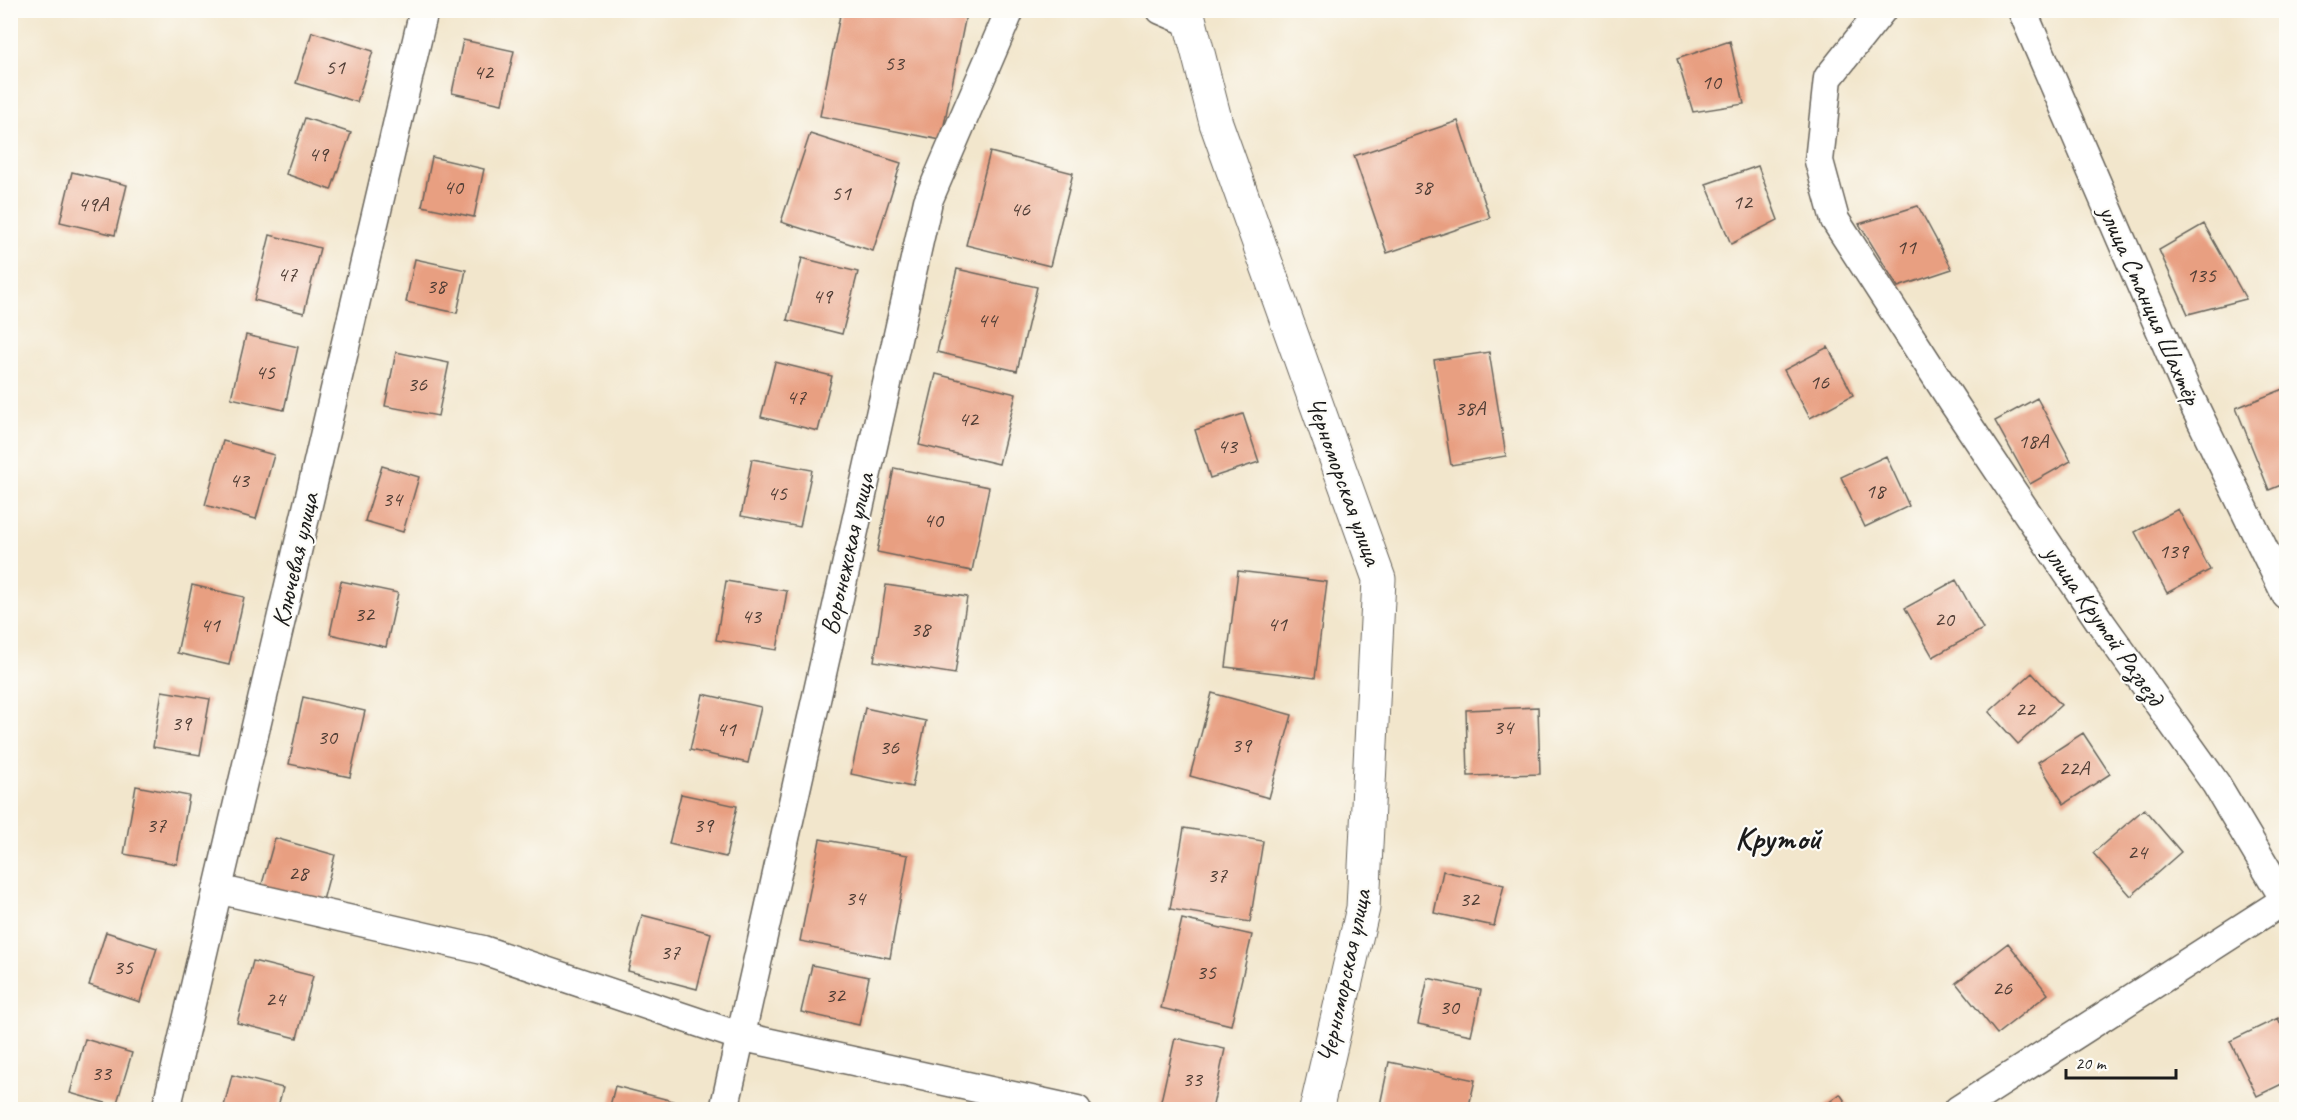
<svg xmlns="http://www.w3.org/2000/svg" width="2297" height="1120" viewBox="0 0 2297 1120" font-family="Caveat,sans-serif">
  <rect width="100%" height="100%" fill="#fdfcf7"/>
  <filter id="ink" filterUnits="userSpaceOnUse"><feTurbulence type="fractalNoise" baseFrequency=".0167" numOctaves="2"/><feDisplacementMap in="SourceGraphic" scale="12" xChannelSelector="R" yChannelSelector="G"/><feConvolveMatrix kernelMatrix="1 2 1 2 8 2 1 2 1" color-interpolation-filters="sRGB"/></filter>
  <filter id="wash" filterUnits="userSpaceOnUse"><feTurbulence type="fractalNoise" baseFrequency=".008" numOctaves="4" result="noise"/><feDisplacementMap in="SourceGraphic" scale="24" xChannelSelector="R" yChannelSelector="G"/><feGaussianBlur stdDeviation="1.35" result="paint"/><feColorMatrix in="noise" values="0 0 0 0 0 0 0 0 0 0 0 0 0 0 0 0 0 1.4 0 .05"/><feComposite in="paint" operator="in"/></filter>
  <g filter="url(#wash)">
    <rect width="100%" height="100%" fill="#f2e6cc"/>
    <g id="blocks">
      <path fill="#e89f81" d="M841,10H967L941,140L820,116Z
        M312,32L373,51L357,102L296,83Z
        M463,40L514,51L502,104L452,93Z
        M1730,41L1744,104L1693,112L1677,59Z
        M305,118L351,133L331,190L286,174Z
        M1458,121L1490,218L1387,253L1354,156Z
        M810,134L901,163L873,251L781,222Z
        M990,152L1073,173L1050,266L966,245Z
        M432,157L484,169L474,217L422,206Z
        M1758,166L1778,220L1731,244L1706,184Z
        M72,172L127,185L115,235L60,222Z
        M1918,206L1952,269L1898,287L1859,224Z
        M2204,224L2246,299L2188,314L2159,250Z
        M270,235L320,248L304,313L254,300Z
        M802,258L858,272L842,334L787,320Z
        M415,259L466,270L457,313L406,302Z
        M957,269L1037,287L1017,371L937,352Z
        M246,335L298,347L284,410L231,398Z
        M1828,347L1853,395L1810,418L1784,370Z
        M396,352L449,363L438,416L385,406Z
        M1489,352L1506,456L1451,465L1434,360Z
        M775,362L832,376L818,431L761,417Z
        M936,374L1016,394L999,464L919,445Z
        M2286,388V483L2269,490L2236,408Z
        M2037,398L2071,461L2030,484L1995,421Z
        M1243,414L1259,462L1210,478L1195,430Z
        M223,441L274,455L256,519L205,505Z
        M1886,456L1909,506L1865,527L1841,477Z
        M752,459L812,470L800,527L741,516Z
        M382,466L419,477L403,532L365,521Z
        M894,468L989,487L972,571L877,552Z
        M2178,509L2210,570L2167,593L2135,532Z
        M1238,571L1327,582L1315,678L1226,667Z
        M1956,580L1983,629L1933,657L1905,608Z
        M341,581L398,593L386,647L330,634Z
        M726,581L787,591L777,650L716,640Z
        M192,585L244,597L229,665L177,653Z
        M886,585L967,597L955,674L874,661Z
        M2032,673L2061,705L2018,744L1989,712Z
        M162,691L210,699L200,755L153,747Z
        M1212,693L1292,715L1269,798L1190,776Z
        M703,694L761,707L748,763L690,750Z
        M303,697L365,711L350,777L289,764Z
        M1538,707L1540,774L1468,776L1466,710Z
        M865,708L926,721L912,787L851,774Z
        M2083,733L2110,774L2064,804L2038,762Z
        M136,786L189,796L177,864L124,854Z
        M681,794L737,806L726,857L669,844Z
        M2144,809L2181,852L2131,896L2093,853Z
        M1184,828L1263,841L1250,922L1170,909Z
        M275,838L335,855L321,908L260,891Z
        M820,839L908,855L890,958L800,941Z
        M1443,871L1504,885L1494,926L1434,913Z
        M642,915L711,933L697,989L628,971Z
        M1182,919L1252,935L1231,1025L1161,1008Z
        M106,932L157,948L140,1002L89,985Z
        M2008,943L2048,994L1997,1034L1956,983Z
        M253,961L313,976L297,1038L237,1023Z
        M812,965L869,977L859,1025L801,1012Z
        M1428,978L1481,990L1471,1035L1418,1024Z
        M2278,1018L2286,1036V1082L2257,1096L2230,1041Z
        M1175,1038L1225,1049L1212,1110H1159Z
        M85,1039L132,1053L116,1106L70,1093Z
        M1389,1062L1475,1080L1468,1110H1379Z
        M232,1075L283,1088L277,1110H223Z
        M615,1086L673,1101L671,1110H609Z
        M1840,1094L1851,1110H1819Z"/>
    </g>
  </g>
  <g filter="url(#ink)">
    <use href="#blocks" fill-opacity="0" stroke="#67635a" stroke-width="1.5"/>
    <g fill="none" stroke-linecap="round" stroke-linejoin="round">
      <g stroke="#67635a" stroke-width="31">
        <path id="minor" d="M1161,10L1189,22
          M1882,10L1828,78L1819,161L1835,220L1954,404L2101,623L2216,784L2285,900L1958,1110
          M2022,10L2185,387L2286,595
          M217,889L483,950L739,1036L1077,1110
          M166,1110L424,10
          M724,1110L928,201L1010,10"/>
      </g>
      <g stroke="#67635a" stroke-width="35">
        <path id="secondary" d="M1187,10L1216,123L1379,579L1363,908L1316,1110"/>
      </g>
      <use href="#minor" stroke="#fff" stroke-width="28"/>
      <use href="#secondary" stroke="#fff" stroke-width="33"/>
    </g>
  </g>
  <g text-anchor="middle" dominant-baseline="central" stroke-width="4.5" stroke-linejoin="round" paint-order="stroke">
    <g font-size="22" fill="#4f3d35">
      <text x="894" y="63">53</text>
      <text x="335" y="67">51</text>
      <text x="483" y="72">42</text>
      <text x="1711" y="82">10</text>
      <text x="318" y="154">49</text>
      <text x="453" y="187">40</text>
      <text x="1422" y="187">38</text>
      <text x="841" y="193">51</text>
      <text x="1742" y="202">12</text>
      <text x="93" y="204">49А</text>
      <text x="1020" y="209">46</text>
      <text x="1906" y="247">11</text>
      <text x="287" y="274">47</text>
      <text x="2201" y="275">135</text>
      <text x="436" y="286">38</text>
      <text x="822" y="296">49</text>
      <text x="987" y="320">44</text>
      <text x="265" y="372">45</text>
      <text x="1819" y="382">16</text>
      <text x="417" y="384">36</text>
      <text x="796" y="397">47</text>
      <text x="1470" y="408">38А</text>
      <text x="968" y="419">42</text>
      <text x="2033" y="441">18А</text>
      <text x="1227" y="446">43</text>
      <text x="239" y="480">43</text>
      <text x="1875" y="491">18</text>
      <text x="777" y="493">45</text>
      <text x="392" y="499">34</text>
      <text x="933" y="520">40</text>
      <text x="2173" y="551">139</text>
      <text x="364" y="614">32</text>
      <text x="751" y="616">43</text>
      <text x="1944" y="619">20</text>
      <text x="1277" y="624">41</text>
      <text x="210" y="625">41</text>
      <text x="920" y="629">38</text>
      <text x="2025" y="709">22</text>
      <text x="181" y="723">39</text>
      <text x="1503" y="727">34</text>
      <text x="726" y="729">41</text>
      <text x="327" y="737">30</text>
      <text x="1241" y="745">39</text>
      <text x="889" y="747">36</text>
      <text x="2074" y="768">22А</text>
      <text x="156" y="825">37</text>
      <text x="703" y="825">39</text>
      <text x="2137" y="852">24</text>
      <text x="298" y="873">28</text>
      <text x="1217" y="875">37</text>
      <text x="855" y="898">34</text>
      <text x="1469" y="899">32</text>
      <text x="670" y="952">37</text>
      <text x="123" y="967">35</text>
      <text x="1206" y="972">35</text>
      <text x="2002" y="988">26</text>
      <text x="835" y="995">32</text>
      <text x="275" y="999">24</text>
      <text x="1449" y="1007">30</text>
      <text x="101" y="1073">33</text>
      <text x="1192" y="1079">33</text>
    </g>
    <g font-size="26" fill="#1c1c1c" stroke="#fdfcf7">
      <text transform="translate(2150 305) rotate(66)">улица Станция Шахтёр</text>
      <text transform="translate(1344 481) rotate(70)">Черноморская улица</text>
      <text transform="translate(847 554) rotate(-77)">Воронежская улица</text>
      <text transform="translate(295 560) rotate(-77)">Ключевая улица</text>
      <text transform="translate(2104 625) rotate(55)">улица Крутой Разъезд</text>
      <text transform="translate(1344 976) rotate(-78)">Черноморская улица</text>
    </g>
    <g font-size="32" font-weight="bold" fill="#1c1c1c" stroke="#fdfcf7">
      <text x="1778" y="838">Крутой</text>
    </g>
  </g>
  <rect width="2297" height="1120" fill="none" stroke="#fdfcf7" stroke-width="36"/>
  <path d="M2066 1069v9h110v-9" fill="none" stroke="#1c1c1c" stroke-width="3"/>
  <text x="2075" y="1069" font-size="18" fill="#1c1c1c" stroke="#fdfcf7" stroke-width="4.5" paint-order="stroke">20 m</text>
</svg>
